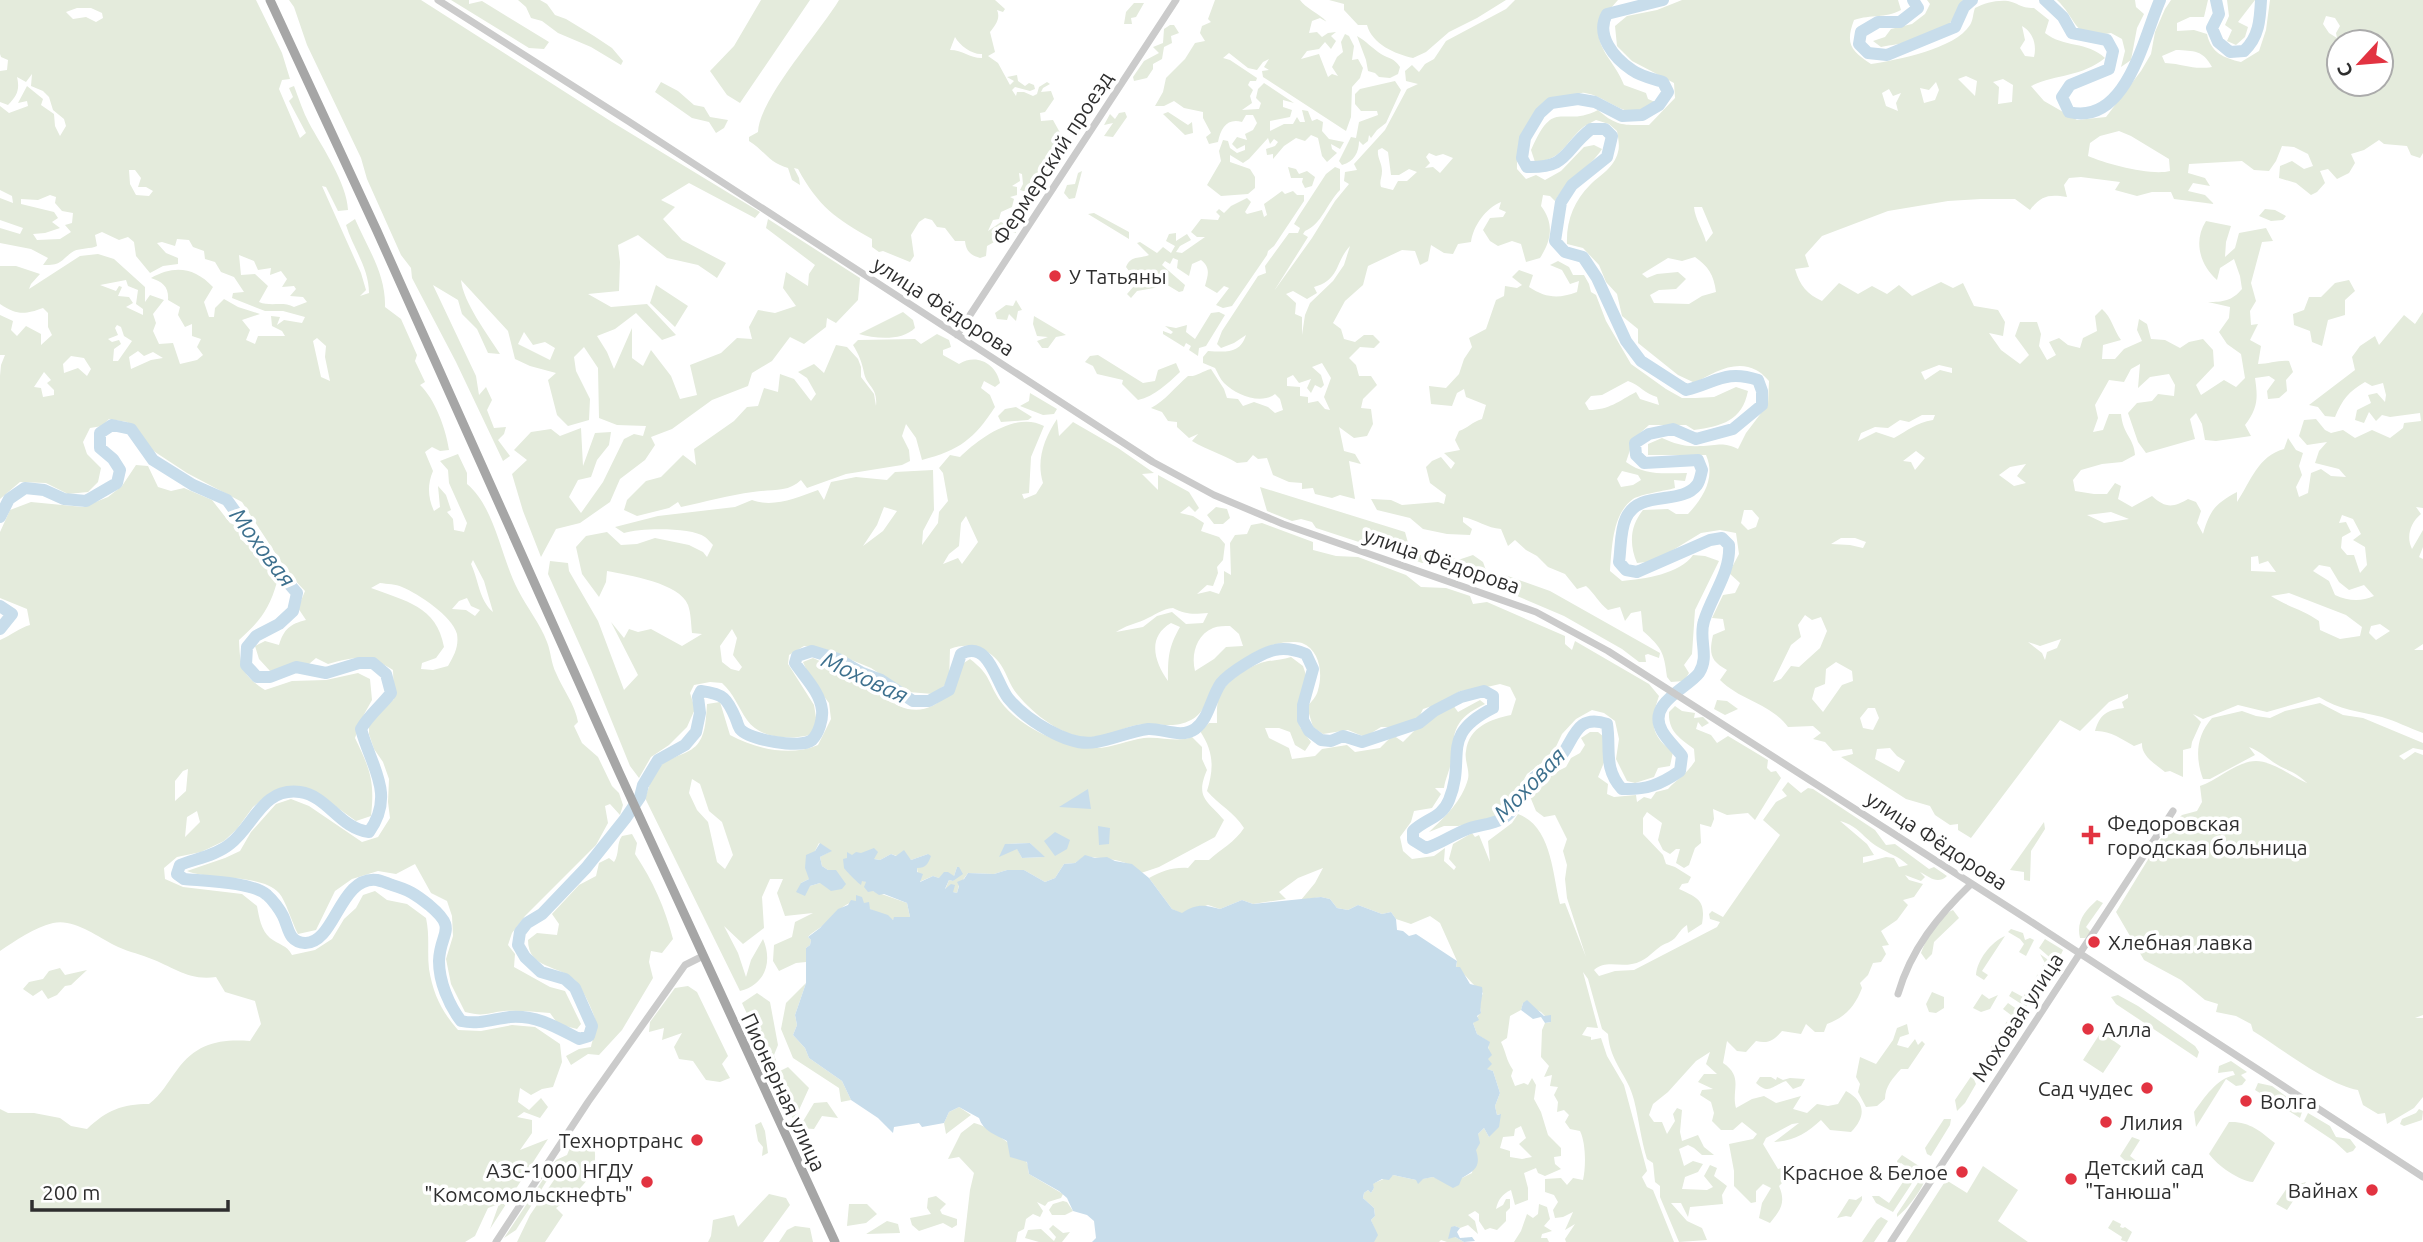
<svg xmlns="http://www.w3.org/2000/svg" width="2423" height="1242" viewBox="0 0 2423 1242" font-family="Ubuntu,sans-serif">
  <rect width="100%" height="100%" fill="#fff"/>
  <path fill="#e4ebdc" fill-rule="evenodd" d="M0,0H256L282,53L290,79L282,80L279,89L300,138L306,133L289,101L293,97L289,88L294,86C299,99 303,112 309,123C322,147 347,183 348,210L338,211L326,187L322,186L361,273L366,290L360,296L369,293C369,268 353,248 346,225L355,219C368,249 386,274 385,307L401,319L417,355L415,361L425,382L420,385C435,399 446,429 449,450L440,451L432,447L425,452L433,471C427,485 428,498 434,511L440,507L438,486L446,495L451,510L447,512L453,519L454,530L464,532L467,523L449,483L448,470L440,461L458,454L467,473V484C495,507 501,558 518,590C527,608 540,623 547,642C551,652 551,663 556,673C563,690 575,704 578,722L574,726L582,743L598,757L612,786L619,793L623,805L620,815L610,804L605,806L608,823L596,845L525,916L512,933L508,945L515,954L514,967L550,987L565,991L581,1024L577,1029L558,1024L550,1013C534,1012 519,1010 504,1011C486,1013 484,1017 465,1012L451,984L446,959L453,936L452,916L447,901L431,893L415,864L396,874L378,871L352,879L335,891L316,930L298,934C292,923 286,901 279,893C261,873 211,881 187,871L225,858L240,851L251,832L276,804L291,799L309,806L362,842L378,837L390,818L388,802L389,779L383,762L374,749L369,734V721L394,699L393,670C368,654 356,656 328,664L316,658L309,664L288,665L270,671L259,659L255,646L265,641L279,645C284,629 290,624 306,620L298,608L305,591L289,574L242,502L187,473L152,450L139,433L127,422L109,419L102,426L90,428L83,442L87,454L101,468L98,482L88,492L68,494L46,483L20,482L0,499V376L1,365L5,355H0V315L13,321L11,330L17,336L26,326L41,334V345L52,335L48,327V313L43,308C24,315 17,315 0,304V266H16L40,274L31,284L29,289L80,256L98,254L114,259L145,287V302L150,295L164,300L153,314L156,323L153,331L159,344L173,343L180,364L197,360L203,355L197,347L201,339L192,336V324L185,327L178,315L180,307L168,300C169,287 163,282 151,278C174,265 194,267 213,287L204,302L209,317H214L215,308L224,299L238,307L260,314L242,320L250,330L246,340L255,344L258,336H285L282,331L272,326L271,316L280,317L277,325L284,320L302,323L305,317L283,311H265L232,298L233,293L244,292L234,277L221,272L215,262L205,259L204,251L193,247L189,240L177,239L175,246L162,242L157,243L166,253L178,258V264L163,266L150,273L136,256L134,242L128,237L119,240L102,232L95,235L97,246C91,249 80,248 74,251C61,259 63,266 43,265L48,258L31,249L0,243V228L20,234L23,228L0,220V198L13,203L12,196L0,190V106L9,113L28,106L27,101L18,103L27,86L43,99L41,105L54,114L55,126L60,136L66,126L64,119L53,110L49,97L43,91L31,86L32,74L26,82L17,77C20,90 17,96 8,105L0,102V71L7,70L8,60L1,57L0,54ZM77,8H91L102,13L103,18L96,22L86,17L73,19L66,12ZM129,170H135L141,178L138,187H146L153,191L149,196L136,195L130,184ZM50,195L56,197L55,203L62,211L73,213L72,223L65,225L71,232L60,239L37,240L33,234L45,233L60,228L52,222L58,218L54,212L21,204V199L38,200ZM239,255L254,261L258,270L271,268L270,275L281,271L287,279L282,287L294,286L296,289L290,296L303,297L307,302L294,307C283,301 271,307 259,302L268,286L255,274L241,275ZM126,280L128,286L138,290L136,304L143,309V315L126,307L133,303L129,297L118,296L122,287L119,286L116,291L100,285ZM117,325L121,327L124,336L132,341L118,361H113L114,349L121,344L119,340L112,342L108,339L118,335L115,328ZM317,338L326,346L325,357L330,381L321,377L313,341ZM138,351L144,356L153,352L163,358L151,360L131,369L129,357ZM71,356L84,358L91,369L87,376L78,368L64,373L63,364ZM44,372L51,380L47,383L54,390V395L43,397L41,388L34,387ZM473,560L484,581L493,612C479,600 479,581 471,564ZM380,583C387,584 396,584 402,587C419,594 452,616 457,634C459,647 454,655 448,666L433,670L421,669L422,663L436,658L444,647C437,606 405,601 371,588ZM467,598L471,606L480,610L475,616L466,610L452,609L459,601Z
    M289,0H421L612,122L760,212L755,218L689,183L661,200L675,207L663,219L682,240L726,263L717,278L698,265L667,258L638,235L618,245L620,262L619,291L588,294L611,307L647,304L676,335L662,340L636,313L615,329L597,336L607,352L614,369L632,328V358L643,366L651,350L671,376L680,399L697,395L690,365L721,353L737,338L752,339L749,327L758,310L775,313L796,306L783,288L786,272L808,286L809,274L815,265L766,228L768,219L860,278L858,300L836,323L827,318L826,327L804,344L790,337L772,361L752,373L748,386L712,400L672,429L651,437L655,445L645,460L620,479L610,502L580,523L556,529L541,557L523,511L512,474L527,460L514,450L531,432L551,429L560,436L581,428L583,466L595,433L611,432L609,445L597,460L591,477L578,480L569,497L581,513L603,482L624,439L634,434L643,436L646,426L617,425L599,418L598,368L584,347L574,357L576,371L590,399L589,420L568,426L557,415L548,380L556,373L530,366L515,359L508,331L461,280C463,302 488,335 500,354L488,353L477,329L462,314L458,300L433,285L476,376L479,395L486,387L492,400L487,410L494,428L506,427L504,434L498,440L510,456L503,461L456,362L412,278L411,268L401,255L367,179L361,158L307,45L294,7ZM524,332L533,345L545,342L555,348L550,360L518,344Z
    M451,0H469V4L482,1L549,42L544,49L529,48Z
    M518,0H540L547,4L555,15L566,19L594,36L612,48L623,61L621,65L591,47L558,33L542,21L531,18L526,7Z
    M761,0H810L740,103L727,95L710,71L734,46Z
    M839,0H995L1005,9L1003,12L997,10C1001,18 995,26 990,32L995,52L988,56L998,63L1010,85L1014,81L1007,77L1017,75L1018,81L1025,86L1029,83L1034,85L1035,89L1030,91L1015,87L1012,90L1016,96L1017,92H1024L1033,96L1037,94L1039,87L1047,82L1050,84L1043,88L1041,92L1051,91L1054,99L1045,112L1040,113L1041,121L1053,120L1069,149L1066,157L1060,156L1062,163L1053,175L1047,170L1048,181H1042V186C1035,190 1028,193 1020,190L1023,184L1022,174L1019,173L1020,181L1012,186L1017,187V195L1010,197L1014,199L1012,207L1001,212L999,219L993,220L988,231L1001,222L1009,226L1013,217L1021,220L1016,229V233L1008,231L1005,236L1000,235L996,241L987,246L986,256L980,258C971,255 966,252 965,241H955L945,228L937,227L932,220L925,218L919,222L911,235L914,256L910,262L883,251L879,252L872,247V239C836,219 818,206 798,169L794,168L799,178L800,185L792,180L788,168C769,163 765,151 749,141V137L758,132C759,99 820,32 839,0ZM955,37C960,46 973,55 982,54V58C969,58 963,50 950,50Z
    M1215,0H1300C1305,8 1319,13 1327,22L1320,18L1312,21L1309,33L1317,32L1322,37L1328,33L1336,32L1331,36L1336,41L1331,49L1325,42L1319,49L1307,51L1301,59L1319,54L1328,77L1332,74L1338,76L1332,67L1337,57L1343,52L1341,42L1345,34L1349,36L1354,46L1352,60L1358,59L1363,68L1360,78L1352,87L1351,117L1346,131L1263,77L1262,71L1269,70L1264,67L1269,59L1263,62L1257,70L1248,68L1229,53L1223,58L1230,60L1257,78L1256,81H1250L1248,85L1253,90L1250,96L1252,103L1242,110L1259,109L1261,103L1256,98L1258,89L1264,83L1294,103L1283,100V107L1292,110L1290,117L1270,121V131L1284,124H1293L1297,117L1300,122H1305L1302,110L1308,111L1312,121L1317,119L1323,122L1322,131L1329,139L1344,142L1340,149L1331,144L1332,149L1337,153L1327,162L1322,156L1318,138L1311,135L1305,141L1296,138L1284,146L1273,159V154L1267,155L1266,149L1275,146L1278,142L1274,139L1270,144L1268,138L1249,159L1243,163L1230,155V162L1250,169L1255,177V188L1248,194L1221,196L1207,185L1221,161L1219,151L1223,140L1228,141L1230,148L1237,153L1245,150V145L1237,149L1232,144L1237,137L1247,140L1245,134L1253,130L1257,123L1253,115H1246L1242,122C1227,118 1221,128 1218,142L1209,144L1206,137L1211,133L1203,118V112L1184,108L1174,101L1164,106H1155L1163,92L1166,78L1185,59L1195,43L1205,41L1200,33L1202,26L1211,22L1208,19Z
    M1329,0H1506L1477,18L1449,32L1426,52L1413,58C1395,54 1372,44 1367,25H1358L1344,10V4Z
    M1515,0H1618L1610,9L1602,13C1589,46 1614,58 1624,85L1646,93L1648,99L1655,102C1628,126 1611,97 1585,93C1580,92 1575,95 1569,96C1564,98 1558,98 1553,100C1529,112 1516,143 1517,169L1526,179L1536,175L1545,180L1561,171L1584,147L1594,145L1602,149C1589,169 1567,180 1555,201L1550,196L1543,195L1541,206C1554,223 1552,240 1540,258L1526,262L1521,244L1512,241L1498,246L1490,241L1483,230L1490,218L1503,217L1506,212L1499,209L1501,202C1486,208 1473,226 1471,242L1458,244L1453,254L1444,253L1431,245L1428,261L1420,265L1415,251L1402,250L1368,266L1363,285L1345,301L1333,323L1341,329L1344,339L1355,342L1364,335H1373L1380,342L1374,348L1360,347L1349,358L1356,365L1359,376H1371L1377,385L1363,399L1361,408L1371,409L1373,424L1367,436L1354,438L1339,427L1344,451L1355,454L1361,464L1349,461L1355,499L1340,495L1332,498L1315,494L1313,488L1302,489V483L1289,482L1273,475L1267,458L1258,459L1253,455L1247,462L1237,463C1222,454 1207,450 1192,441L1198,434L1189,438L1177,427V422L1168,421L1162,412L1151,408C1165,401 1175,387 1188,376C1197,377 1202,371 1211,369L1224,389L1227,398L1238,399L1243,406L1254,402L1268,407L1275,413L1283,410L1280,399L1275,394C1261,405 1236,395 1224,383C1220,379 1218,373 1215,368L1203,363V357L1208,351C1226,352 1240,354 1246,335L1234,343L1221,348L1217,344L1222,331L1258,276L1266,273L1265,266L1289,233H1298L1300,228L1294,224L1298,217L1326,174L1335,167L1340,169V190C1327,203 1322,224 1305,231L1303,234L1308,237L1274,291L1312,238L1335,201L1349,184L1344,181L1345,172L1357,170L1354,164L1385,130L1407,89L1418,84L1406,81L1405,71L1412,65L1419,72L1425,64L1434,59L1446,41L1506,9ZM1382,148L1388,152L1391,175H1399L1409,169L1417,172L1407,181H1398L1393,190L1381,187C1379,181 1382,178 1382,171C1382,163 1377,158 1378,150ZM1429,153L1436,156L1443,154L1453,158L1440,173L1433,167L1425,168L1430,163L1426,157ZM1350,246L1344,265L1333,281L1310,303L1305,315L1302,335V317L1295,314L1296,303L1286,294L1293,291L1307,299L1317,293L1314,287C1340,280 1335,262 1350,246ZM1322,363L1331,378L1324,397L1330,410L1325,409L1318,401L1308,403V397L1300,396V387L1287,386V378L1293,375L1299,383L1311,379L1307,388L1311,393L1315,385L1321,388L1324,385L1321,375L1312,367Z
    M1682,0H1898L1901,10C1884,19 1872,14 1854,20C1845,44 1851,51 1871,64C1897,60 1955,49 1970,25C1973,21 1973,13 1975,8C1985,3 1995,0 2008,1C2019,3 2019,8 2034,8L2049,20L2045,33C2064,48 2087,41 2105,58C2082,77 2056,74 2031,86L2044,101L2077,120L2106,117L2141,71L2151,54L2155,32L2165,9L2171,0H2208L2204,17H2190L2177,23V31L2194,30L2207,34C2211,53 2224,58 2241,62L2259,51L2266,30L2270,0H2423V153L2420,158L2411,155L2407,146L2384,144L2379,140L2364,150L2351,154L2355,163L2349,173L2337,179L2328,169L2320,171L2325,183L2317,192L2311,195L2296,183L2279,178L2280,166L2292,161L2304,169L2313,166L2308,154L2294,147L2282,146L2276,161L2269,171L2254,170L2242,161L2189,164L2188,173L2205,178L2210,186L2193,183L2188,191L2205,195L2214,204L2174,199L2171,192H2152L2137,196L2115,190L2120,182L2081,177L2069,178L2064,185L2067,197C2050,194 2041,195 2030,210L2015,199H1981L1948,201L1888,211L1822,236L1805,255L1809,267L1795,269C1800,286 1807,294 1822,301L1839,283L1858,294L1872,286L1887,294L1899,285L1912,296L1941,282L1953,288L1963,283L1974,306L1998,310L2005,322L2003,336L1989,333L2001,350L2020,364L2029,355L2015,336L2020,322H2037L2041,334L2039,346L2047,360L2056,355L2049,342L2059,338L2068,345L2080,348L2083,338L2097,331L2095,316L2102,309C2112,318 2113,329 2121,340L2103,345L2102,359H2115L2124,349L2142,341L2137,330L2139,319L2147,324L2151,339L2165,340L2180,348L2189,342L2203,339L2213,350L2214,366L2196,385L2201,395L2224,380L2236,387L2245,378L2241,354L2227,344L2219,332L2229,318L2230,307L2208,302C2223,302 2232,301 2242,289L2240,276L2234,259L2220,268L2217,280C2200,265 2193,241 2206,221L2231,226L2226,242L2225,257L2235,248L2239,233L2266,228L2273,241L2262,242L2251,283L2256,301L2250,311L2251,325L2258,324L2250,340L2261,346L2258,364C2269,364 2278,360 2289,361L2293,372L2286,380L2287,391L2279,398L2268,399L2267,391L2275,380L2269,376L2255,378C2258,398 2258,408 2245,425L2251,436L2216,441L2205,440L2202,424L2196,413L2190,419L2195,439L2146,453L2138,442L2128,413L2137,403L2152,401L2158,394L2174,396L2175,385L2169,374L2150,377L2138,388L2140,364L2131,369L2124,382L2109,380L2095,405L2098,418L2093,432L2103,430L2109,414H2121C2123,435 2134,438 2135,455L2122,462L2102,464L2081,470L2073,480L2075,491L2094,494H2107L2115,483L2121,486L2118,499L2132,507L2152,496C2165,508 2173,508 2188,499L2196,502L2201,511L2197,523L2203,534C2210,510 2215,504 2237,492V502C2251,481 2258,456 2284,449L2288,438L2296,450L2303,453L2299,466L2302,475L2296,487L2299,497L2308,493L2311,473L2321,469L2331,476L2346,477L2339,469L2315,463L2319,451L2327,442L2307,445L2299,436L2304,420L2316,419L2325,430L2331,433L2343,430L2355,438L2372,430L2390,438L2403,428L2404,423L2421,421L2420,413L2390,417L2382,415L2376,421L2369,412L2364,423L2355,420L2357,410L2371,403L2368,395L2377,393L2385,402L2386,395L2383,383L2372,386L2365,382C2349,391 2342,400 2335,417L2325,416L2318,407L2309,405L2355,370L2352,357L2360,346L2375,336L2379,345L2404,315L2415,324L2423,312V508L2416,507L2421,514C2410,523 2406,537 2412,549L2423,530V547L2419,557L2423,559V644L2414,650H2423V733C2409,728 2396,721 2382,717C2359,711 2339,710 2319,697L2267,712L2238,705L2203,719L2193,714L2201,722L2192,742L2191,748L2183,750V777L2170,771L2165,772C2155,764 2141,756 2142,743L2134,746C2122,739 2109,730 2095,731C2100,714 2107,710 2124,708L2122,702L2128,698V694L2109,702L2080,731L2060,720L1971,838L1958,830V824L1950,825L1935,815L1930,806L1906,799L1841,757L1853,754L1852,749L1833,751L1825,742L1813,739L1821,733L1813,726L1788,727C1770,703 1741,701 1720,680L1727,670C1710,661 1709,653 1713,635L1725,630L1723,619L1712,618L1723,595L1735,593L1740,583L1729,573L1739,554L1736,533L1720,530L1701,533L1655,561L1637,563C1629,544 1630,526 1643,510L1668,509L1676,514H1688C1703,498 1716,478 1706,455H1648V444L1662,438C1675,444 1686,447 1700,446C1717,446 1722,441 1738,449L1746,433L1768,404L1769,381C1766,378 1761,372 1756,370C1736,359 1712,373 1695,383L1678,375L1638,343V329L1622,316L1617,294L1606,282L1599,265L1583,248L1567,244C1566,221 1574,201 1590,185C1601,174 1614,168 1618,152C1620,146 1618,137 1617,131L1609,124L1596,120C1591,123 1585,125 1581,129C1564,145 1561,160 1535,162L1531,150C1555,95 1561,129 1598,110C1617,127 1625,125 1649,125L1675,98L1674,83L1632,61L1617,46L1615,26L1627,16L1657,10ZM2326,16L2335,18L2340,26L2336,33L2337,38L2329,33L2323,24ZM2022,26C2033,32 2037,45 2034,57L2025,56L2020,48L2025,40ZM2339,42H2381V84H2339ZM2176,50C2194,51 2203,50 2212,67C2192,70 2185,64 2165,63L2162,56ZM1966,76L1977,81L1975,96L1958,79ZM2003,79L2013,85L2012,102L1998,104L1999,87L1993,82ZM1936,82L1939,90L1935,100L1924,103L1920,88L1929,90ZM1889,89L1893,96L1901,93L1896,103L1898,111L1886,106L1882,93ZM2119,131L2131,136L2169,159L2170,171C2151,176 2106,164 2088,156L2090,143L2100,136ZM1694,207H1702L1713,233L1706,242C1703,230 1695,219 1694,207ZM1695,257C1708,266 1714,275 1716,292L1702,296L1689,304L1654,303L1650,295L1659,290L1676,289L1686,279L1678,272L1657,274L1647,278L1642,274L1668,258L1682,261ZM1939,365L1952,368V373L1940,370L1925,380L1921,372ZM1922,415H1935L1933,420C1915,423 1909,430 1894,438L1876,432L1858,441L1861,433L1875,427L1888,428L1900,420L1909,422ZM1916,451L1925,458L1915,470L1911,462L1903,461ZM2026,464L2017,476L2026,483L2014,486L1999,475L2010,467ZM1752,510L1759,518L1756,527L1748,530L1741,523L1744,510ZM2111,512L2129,519L2104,523L2087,515ZM2342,515L2353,519L2361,534L2353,540L2365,547L2367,565L2360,573L2354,555H2347L2341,548L2342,537L2351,532L2346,522L2339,523ZM1841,538H1855L1866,542L1863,548L1850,545L1831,544ZM2258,556L2259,564L2268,561L2276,572L2251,571V557ZM2319,565L2330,567L2339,582L2349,590L2364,585L2374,596C2361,602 2348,601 2335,595L2329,581L2313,571ZM2289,593L2346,615L2362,627L2360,636L2340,639L2320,630L2319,621C2304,610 2286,606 2271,596ZM1805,615L1812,620L1821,617L1827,631L1820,648L1799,667L1791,666L1781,679L1773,682L1791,645L1801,637L1798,625ZM2380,624L2390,631L2376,640L2369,633L2371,626ZM2061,639L2057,648L2047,652L2045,660L2042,653L2028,642L2040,646ZM1836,662L1852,671L1853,681L1842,685L1823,712L1812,699L1815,688L1825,684L1826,669ZM1868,708H1875L1879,718L1873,730L1863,728L1860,718ZM1890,748L1897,756L1905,761L1899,772L1875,759L1877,749Z
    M1927,0H1963C1958,9 1953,22 1945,28C1927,41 1901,43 1881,47L1873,41L1885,37L1891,29L1912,24L1925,14L1930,4Z
    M2057,0H2135L2136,7L2144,14L2137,28L2131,60L2121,67L2125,51L2122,39L2111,33C2072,40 2079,21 2057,0Z
    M2227,0H2255L2238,22L2248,27L2245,37L2236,45L2227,41L2232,30L2225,25L2229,16Z
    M1134,3H1144L1136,17L1131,18L1132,24H1124L1126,12Z
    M1170,25H1174L1179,33L1171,36L1172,43L1164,47L1162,59L1153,64V69L1147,78L1134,81L1133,77L1144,61L1159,53L1153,47L1163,43L1164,29Z
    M1357,36C1366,41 1372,48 1381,54C1390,59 1394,58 1400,67L1398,74L1390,78L1379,77L1375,73L1368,71L1366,60Z
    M1395,81L1401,90L1386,123L1377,130L1371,138L1369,135L1368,141L1363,145L1359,141C1359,152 1354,162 1342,165L1339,161L1351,137L1356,138L1359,122L1378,115L1377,111H1361L1355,104V94L1360,89Z
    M661,82L678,91L694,105L704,107L710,117L728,120L724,128L716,133L709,122L692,118L655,92Z
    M1125,112L1127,117L1113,137L1104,136L1113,123L1104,125L1110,114L1115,119L1119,113Z
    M1168,112L1188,125L1192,122L1193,133L1185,135L1163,114Z
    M1288,167L1296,169L1299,174L1307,171L1315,177L1312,186L1305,188L1302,182L1303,178H1291Z
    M1082,171L1075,198L1069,199L1064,193L1067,185L1075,184L1078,173Z
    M1282,191L1285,194L1293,191L1297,195H1304V201L1274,246L1268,251L1267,255L1232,306L1223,308L1216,305L1229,288L1224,286L1217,293L1205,286C1208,275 1211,268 1201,260L1192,264L1189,276L1177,268L1178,260L1173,258L1170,264L1165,261L1162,265L1185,285L1183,291L1179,292L1164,283L1154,288L1137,291L1131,298L1127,294L1134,286L1135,279L1126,267C1131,255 1139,259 1149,255L1137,243L1140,242L1157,253L1163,247L1171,253L1175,246L1166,241L1169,234L1176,233V241L1187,234L1191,240L1180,246L1176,252L1182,253L1205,237H1197L1191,232L1201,219L1218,220L1220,216L1216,212L1219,209L1224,213L1231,206L1247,198L1251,202L1245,212L1247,214L1262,210L1264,217L1267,215L1264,204Z
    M2265,209L2275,210L2286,216L2283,220L2271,221L2259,216Z
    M1094,213L1129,232V239L1088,214Z
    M1558,261L1569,267L1573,275H1584L1589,284L1591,292L1596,295L1606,321L1631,364L1666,389L1682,398H1695L1714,397L1736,387L1748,391C1742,421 1722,426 1694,430L1686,425H1649L1639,434L1630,450L1626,462C1645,476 1664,473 1687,473L1685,481L1674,480L1675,488C1665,491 1641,494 1633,499C1612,514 1612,548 1610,571L1622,581C1644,579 1680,574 1693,555L1705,556L1719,561L1695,610L1692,654L1684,665L1689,673L1684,681L1671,682L1667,677C1664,652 1662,648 1643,631L1641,611L1631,613L1625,621L1620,607L1608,610C1599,603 1595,594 1586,586L1577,589L1565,574L1548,567L1537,556L1526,550L1515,540L1508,546L1501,529C1487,528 1477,520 1463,517V522L1472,529L1470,535L1447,534L1423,529L1410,518L1377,510L1371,499L1391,500L1402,505L1438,502L1444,504L1446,495L1430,483L1426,467L1432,461L1441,457L1451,469L1455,463L1444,453L1460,450L1455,440L1459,431C1468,428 1472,422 1482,419L1486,405L1466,397L1464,389L1457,393L1452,406L1431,404L1429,386L1446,388L1459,374L1464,359L1472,347L1469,338L1486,329L1496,300L1504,296L1505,286L1517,288L1522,285L1512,277L1519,270L1533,275L1529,287C1546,298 1558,299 1577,292L1579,281L1570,284L1562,270L1550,265ZM1628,381C1640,385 1645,394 1657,397L1659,405L1640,399L1636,392C1619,401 1609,410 1589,410L1585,403L1591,396L1602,395ZM1622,471L1638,475L1641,480L1633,485L1621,487L1617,479Z
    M2349,280L2355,291L2345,300V315L2328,320L2322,346L2312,342L2310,331L2294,325L2293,314L2304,310L2309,297H2321L2335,283Z
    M656,285L688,306L675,327L650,303Z
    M1016,300L1022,310L1018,311L1016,321L1009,314L1007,320L997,319L995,313L1006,305L1013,306Z
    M903,312L913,320L915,328C902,341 876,339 859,334Z
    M1219,312L1225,315L1206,346L1199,348L1198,356L1189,350L1191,346L1186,343L1184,347L1163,334V331L1171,334L1173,332L1165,326L1176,328L1187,325L1186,332L1195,339L1211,313Z
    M1034,316L1066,335L1056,337L1048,348H1042L1037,341L1048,337L1037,336L1033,324Z
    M937,334L949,340L951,347L943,350V355L959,364C976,353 996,363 1000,383L995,387L984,381L981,388L990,395L995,407C974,439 960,450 922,460L916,438L906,424L902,436L909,450L910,461L902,465L846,474L807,488L801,480C788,493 770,489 753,492C729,495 705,502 681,507L678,502L669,508L637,516L624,510L627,500L646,481L661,477L683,455L696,465L694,449L734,421L747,407L758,406L764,388L778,392L780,374L794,379L811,401L816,394L807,378L798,372L814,364L824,373L836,345L847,347L858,359L861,367V377L874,394L876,406C878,387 867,387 864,373C862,362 859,355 853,345L858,340L915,339L921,344Z
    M1098,355L1143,383L1155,381L1158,370L1176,363L1180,372C1167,384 1155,396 1138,400L1122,384L1123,380L1097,374L1093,366L1085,362L1090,356Z
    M1030,393L1057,409L1054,414L1043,415L1020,406L1029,401Z
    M1016,407L1032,417L1028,420L1001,422L998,416L1005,409Z
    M1057,419L1059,436L1073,422L1118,448L1154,473L1142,474L1158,490V475L1189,492L1199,508L1195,512L1189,506L1180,513L1193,516L1204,523L1201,531L1219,537L1225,544L1223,560L1217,567L1218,573L1213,586L1207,585L1197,594L1210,591L1219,594L1224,583V571L1231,575L1230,543L1235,535L1247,534L1251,525L1262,523L1313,542V550L1336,556L1358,557L1406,575L1421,587L1446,588L1470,596L1473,604L1487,602L1565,636V644L1572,650L1575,641L1649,684L1659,696C1650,722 1650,735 1673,752L1670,766L1658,768L1654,777L1635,783L1627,781L1616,759L1619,739L1615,721L1604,713L1592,710L1576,719L1562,734L1552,755L1527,774L1506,812L1494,819L1458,826H1444L1429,832C1445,817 1462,801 1468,779C1470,770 1464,760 1466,751C1469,727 1491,719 1511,715L1516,699L1510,687L1500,684L1474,690L1460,691L1441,703L1423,709L1418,719L1392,727H1381L1365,737L1348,730L1323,734L1313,727L1307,707C1311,702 1317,696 1318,690C1323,674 1320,650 1302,643C1295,641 1283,642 1276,644C1257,648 1225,669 1215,686C1208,697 1204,714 1191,720C1174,729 1162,723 1144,724C1128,725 1114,734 1098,737C1068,742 1035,716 1017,694C1009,685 1006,670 998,661C986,647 968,642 950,649L949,682L933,694L908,692L871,668L825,649L804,646L789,655L788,664L814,705L817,724L810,735C790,740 760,739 747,720C738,707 734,694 722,683L710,682L694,685L690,693L695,709L687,727L669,745L651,757L639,778L630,766L591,670L548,574L550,561L568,563L569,571L598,621L624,690L638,675L611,622L624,638L629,629L638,632L651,629L682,646L702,634L692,633C691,624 691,613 688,605C680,583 628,575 607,571L606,582L599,597L582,574L576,547L586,536L607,532L621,545L637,544L655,538L689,545L703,552L707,557L713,545C710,542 708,539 705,537C691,527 640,528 624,533L615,527L658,516L735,507L752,500C773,508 796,498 818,490L824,500L831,482L856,477L887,480L895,472L933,470L934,510L923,531L922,545L938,523L939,512L948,501L943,473L939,468L950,455L960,457C979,438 1017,411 1044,426L1031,457L1029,493L1022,494L1024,499L1036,494L1043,483C1036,460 1044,439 1057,419ZM884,507L897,511L883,531L863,546L877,525ZM966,516L978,542L962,564L958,558L943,564L949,554L959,546L961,523ZM1173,608C1186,615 1194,614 1208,613L1203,623L1186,624L1172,612L1157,616L1143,627L1116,632C1125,626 1134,624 1144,620C1155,615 1162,609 1173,608ZM1171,623L1180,627C1168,648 1168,658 1168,681C1154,661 1147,637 1171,623ZM1230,626L1239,634L1243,646L1226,647L1214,659L1195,671C1191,655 1196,635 1213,628C1218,626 1225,626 1230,626ZM732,629L737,638L733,655L742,667L739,671L731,669L722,662L720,646Z
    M136,465L148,466L158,487L171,491L184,488L212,500L230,523L241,528L240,539L255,550L277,582C269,610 260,621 239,640C240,667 242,675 265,690L292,681L326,680L358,673L370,679L372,700L362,718L355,738C370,769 375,781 371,816L356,821L335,806L299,787L270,793L253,807L237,829L224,841L201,852L177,857L164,868L165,879L183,887L242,894L257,906C259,917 261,930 270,938C279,945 287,945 292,955L315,950L332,939L344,919L356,908L363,895L375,891L387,900L407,904L426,918C430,936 427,952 429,969C433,994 442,1012 458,1030L481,1031L512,1025L535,1027L560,1044L562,1062L553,1087L542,1089L531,1095L520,1088L518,1102L529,1110L541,1098L548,1107L540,1118L524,1112L517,1117L532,1120V1133L520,1150L548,1139L490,1229L499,1204L488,1208L475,1236L465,1242H0V1109L8,1113H34L60,1118L71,1126L87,1129C107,1110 122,1104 149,1104C162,1094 167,1083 177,1070C197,1043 219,1039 250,1041L261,1024L255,1001L225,992L216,977C188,981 174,967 149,958C137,953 125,951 114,945C97,936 73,918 53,923C35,927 15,941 0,951V640C12,635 19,628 30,625L27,609L0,598V532L10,510L31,502L83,507L108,497L122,486ZM188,769L186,791L175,801V781L183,771ZM197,811L200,822L185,837L187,817Z
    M1260,487L1405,532L1410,550C1423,557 1433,561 1447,555L1458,560L1473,555L1483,562L1488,576L1505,575L1550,591L1660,653L1659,658L1648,654L1645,655L1646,662H1639L1622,649L1564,616L1510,593L1496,579L1492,586L1485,585L1483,575L1474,582L1443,569L1432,562L1422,563L1378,547L1379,541L1365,544L1316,528L1312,522L1301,519L1292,521L1267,511Z
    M1216,507L1227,509L1230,518L1223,524H1214L1207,515Z
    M1291,657L1303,666L1307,678L1302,693L1301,708L1297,715L1300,727L1311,742L1305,751L1295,745L1290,732L1279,728H1265L1269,738L1289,748L1292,759L1315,756L1322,749L1347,745L1355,752L1380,748L1393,735L1403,742L1416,729L1453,705L1458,712L1480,700L1485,704C1454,719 1454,729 1451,762C1450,770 1445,779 1444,788H1435L1441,794L1432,808L1414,811L1411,822L1400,837L1403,851L1412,859L1434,856L1445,848L1444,861L1454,870L1456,867L1449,859L1453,844L1472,833L1475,837L1479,835L1490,862L1488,841L1512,823L1518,814C1552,827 1552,873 1560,904L1565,903L1586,957L1567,898L1565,879L1567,865L1563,851L1567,839L1555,815L1544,817L1536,811L1529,794L1554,773L1566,767L1571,758L1580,753L1585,745L1581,738L1590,732H1598L1604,737L1605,760L1598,777L1608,784L1607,794L1614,797L1636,795L1637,802L1644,797L1651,799L1656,792L1668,789C1677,779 1687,774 1695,761L1694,749C1680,738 1668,732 1669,712L1675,706L1682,711L1695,713L1694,718L1703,717L1709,723L1702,727L1698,722L1696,729L1711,735L1717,743L1728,736L1768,760L1767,768L1771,772L1776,771L1781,778L1755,820L1748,813L1727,815L1713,809L1714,819L1711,827L1700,824L1701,843L1695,848L1689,865L1684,868L1676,863L1680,849H1676L1670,854L1663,850L1658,840L1662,823L1647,812L1643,818V834L1663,855L1666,864L1675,867L1691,877L1688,883L1682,884L1679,889C1698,898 1706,900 1702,924L1688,933L1687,925C1681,929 1679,933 1675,938C1671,942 1666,943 1661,946C1651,953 1645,962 1632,964C1618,967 1606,960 1594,970L1599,976L1615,971L1634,970L1717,927L1720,922L1710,919L1709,914L1712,911L1723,917L1780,835L1763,820L1776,802L1787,796L1782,790L1788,782L1801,793L1808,788L1813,789L1875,830L1886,845L1895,844L1929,869L1934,867L1947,876C1937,885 1930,877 1920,872L1925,877L1921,881L1905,875L1909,880L1923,884L1914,897L1903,900L1908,905L1897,920L1881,931L1889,945L1882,946L1886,954L1881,962L1873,963L1868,975L1860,983L1862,988C1855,1006 1846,1017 1827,1024L1824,1032H1815L1806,1024L1801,1034L1782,1031C1774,1040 1769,1044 1756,1041L1746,1052L1737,1051L1727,1041L1723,1063C1744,1077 1731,1090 1736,1108L1752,1099L1764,1096L1776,1103L1801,1096L1793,1109L1807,1113L1817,1104L1828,1106L1838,1104L1846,1091C1866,1102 1866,1117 1851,1132L1830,1130L1821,1120C1807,1133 1794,1141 1774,1142L1799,1123L1792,1124L1766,1138L1763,1144L1778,1169L1791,1165L1804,1166L1803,1181L1796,1175L1787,1178L1779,1186C1786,1202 1781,1210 1770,1223L1759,1218L1762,1203L1771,1188L1763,1184L1756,1191V1202L1751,1203L1734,1186V1171L1729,1144L1753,1139L1757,1134L1742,1122L1733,1130H1721L1712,1121L1714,1113L1711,1102L1700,1095L1702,1090L1713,1089L1698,1082L1704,1074H1717L1706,1064L1710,1052L1696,1061L1668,1092L1653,1104L1649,1115L1654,1122H1662L1667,1134L1675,1121L1673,1114L1677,1108L1682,1110L1680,1132L1682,1141L1698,1135L1704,1147L1714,1155H1702L1694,1148L1688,1145L1679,1149L1684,1166L1693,1161L1703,1164L1698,1172L1685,1177L1682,1189L1707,1190L1713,1187L1704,1176L1710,1165L1717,1168L1714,1176L1727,1186L1722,1195L1723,1204L1690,1207L1688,1217L1681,1203H1671L1687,1221L1702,1228L1707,1240L1679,1242L1660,1197V1186L1655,1182L1653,1163L1647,1159C1641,1140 1639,1120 1634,1100C1628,1075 1610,1063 1608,1034L1602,1029L1588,979L1583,972L1598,1028L1587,1027L1582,1035L1591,1037V1040L1601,1038L1607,1056L1624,1085L1647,1171L1642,1177L1647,1187L1653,1190L1674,1242H1566L1565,1239L1575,1224L1565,1230L1573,1212L1563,1217L1555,1218L1553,1210L1558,1202L1554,1195L1545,1192V1179L1561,1178L1567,1185L1573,1178L1583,1180C1586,1167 1586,1143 1580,1131L1570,1129L1565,1122L1569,1115L1564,1110L1557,1112L1558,1102L1554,1095L1558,1087L1550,1086L1552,1075L1544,1077L1549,1066L1541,1057L1542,1030L1545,1023L1551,1022L1541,1012L1523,1003L1521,1010L1510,1016L1507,1038L1501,1042C1506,1052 1506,1060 1513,1070L1511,1076L1515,1086L1524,1083L1528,1085L1532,1078L1536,1085L1534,1099L1541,1112L1548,1135L1561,1148V1156L1554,1157L1555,1164L1561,1169L1545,1176L1538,1173L1536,1168L1524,1173L1528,1188V1200L1515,1205L1511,1190C1502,1194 1498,1200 1496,1209L1503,1205L1506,1199H1510V1208L1506,1212V1221L1497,1230L1490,1228L1485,1230L1479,1221V1214L1475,1211L1468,1215L1475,1221L1478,1234L1468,1225L1460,1228L1455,1226V1237L1464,1242H1447L1441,1240L1439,1242H1374L1375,1230L1371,1220L1375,1216L1374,1208L1363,1198L1364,1193L1368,1190L1371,1193L1374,1188L1372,1184L1393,1175L1416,1180L1433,1177L1443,1181L1462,1178L1472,1173L1478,1134L1484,1128L1489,1137L1500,1114L1497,1115L1495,1106L1500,1093L1493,1071L1486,1069L1489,1042L1477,1034L1473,1023L1481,1012L1479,1003L1483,993C1471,984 1467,975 1456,968L1457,961L1440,923L1430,916L1411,924L1396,919L1391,912L1382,914L1358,905L1348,910L1337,908L1330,899L1321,897L1301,900L1315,883L1323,868L1298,878L1279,892L1286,899L1253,904L1242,900L1220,909L1208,905L1182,914L1172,909L1149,878C1162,871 1173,867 1188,868L1195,860H1209C1221,849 1235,842 1244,828C1234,812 1219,805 1207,791C1214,768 1214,752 1200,731L1209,723H1217C1217,714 1216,703 1220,695C1227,680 1249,666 1264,662C1273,660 1281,660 1291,657ZM1840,821C1859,826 1863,838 1878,847C1889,854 1897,855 1908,865L1899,867L1894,858L1886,857L1863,863V857L1874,855L1867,844ZM1521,1126L1526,1138L1519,1144L1532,1157L1522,1159L1510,1157V1151L1500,1148L1503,1137L1514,1136L1515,1129Z
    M813,658C832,667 854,674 873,686C882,691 889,701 899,706C931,720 955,693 962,664L970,659C992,676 987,682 1001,702C1018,726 1067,750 1096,748C1112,748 1128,740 1144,738C1161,736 1176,743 1192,737L1202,747V759L1207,770C1195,798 1207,800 1224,820L1215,837L1159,867L1141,873C1125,857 1106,860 1085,856L1075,863L1064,864L1055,878L1045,882L1024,870H1007L994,874L968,873L959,885L957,893L953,892L951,885L945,890L949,880L953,881L960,871L957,867L954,876L939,878L933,876L919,882L917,868L928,854L911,860L902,854L897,856L891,854L880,860L874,859L853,875L866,882L873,891L907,903L910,917H895L893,920C886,917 879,914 872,910C869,909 867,905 864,903C847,895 832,919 821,927C816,931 812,932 808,937L811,940L810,945L806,948V962L796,963L779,971L773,961L774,945L792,937L795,922L813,913L785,916L777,893L783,879H770L762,897L764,928L743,944L724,926L738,953L746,977L751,960L763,939C773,962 765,985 740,991L645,798C649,789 651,776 658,768C669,755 690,756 699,742C706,732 706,716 707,704L720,702L730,735C756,749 790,757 818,745L831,719L829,703L810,678L803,662ZM692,779L700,784L709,811L722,822L733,855L725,869L717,862L708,822L697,810L689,793ZM819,843L831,851L820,857L822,866L828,870L820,883L810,886L801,883L809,879L815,851ZM1030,843L1044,857L1022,858L1017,848L1000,856L1006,844Z
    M1717,700L1727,701L1738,709L1725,715L1714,709Z
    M2320,703L2343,715L2363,718L2423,743V750L2413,748L2399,756L2404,760L2415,752L2423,755V1015L2415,1018H2423V1097L2414,1108L2387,1124L2385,1113L2378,1114L2363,1105L2358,1090C2326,1084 2282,1049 2253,1031L2251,1024L2236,1016L2216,1012L2218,1004L2205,1000L2181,980L2144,960L2116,912L2166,830L2182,815L2197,811L2202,802L2200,786C2218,780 2237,761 2256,761C2273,761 2292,777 2307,783C2294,770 2286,771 2273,762C2265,756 2259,751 2249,747L2255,755L2210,779H2203C2195,757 2196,736 2212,718L2242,711L2256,716L2270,718L2285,711Z
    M2044,822L2045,829L2031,851L2030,881L2024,880V872L2010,870Z
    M632,834L637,843L635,854C653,881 665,908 673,939L662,953L651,951L649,962L653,978L622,1030L599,1055L588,1054L571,1065L566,1056L579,1049L591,1047C592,1041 596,1032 596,1025C596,1015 582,988 575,980C559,965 528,969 528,940L537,933L557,935L559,924L552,914L579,885L596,876L599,863L609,858L614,862C620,853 616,844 622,836Z
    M2097,900L2103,903L2086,927L2092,933L2085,938H2080C2076,921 2085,911 2097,900Z
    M1953,910L1959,918L1934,942L1932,954L1926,960L1921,953C1927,938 1938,916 1953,910Z
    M2011,929L2023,933L2025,940L2030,938L2034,940L2026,956L2019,952L2024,944L2020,939L2008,932Z
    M2005,936L1982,971L1988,975L1984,980L1976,975C1977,960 1991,942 2005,936Z
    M2045,939L2063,950L2059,959L2055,962L2039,948Z
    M2040,954L2051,962V970L2026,1007L2009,996L2012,991L2023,997L2045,963Z
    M60,968L65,975L87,970L71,985L65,986L57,995L48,999L42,990L33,996L23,989L29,982L43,979L49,971Z
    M806,983L795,1015L797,1025L793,1035L805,1048L809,1058L842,1081L851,1100L841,1102L839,1088L793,1058L781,1029L786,1003Z
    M688,986L697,992L728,1056L722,1064L730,1078L720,1082L706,1080L693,1061L679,1059L674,1047L682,1033L662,1040L664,1028L649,1032L650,1022L675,988Z
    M1932,992L1944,997V1008L1936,1013L1929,1012L1926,1004Z
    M757,993L770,1002L778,1045L774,1055L780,1071L788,1067L809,1088L794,1121L774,1078L776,1070L764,1059C764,1043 749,1019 742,1003Z
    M1982,994L1989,999L1998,995L1990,1009L1981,1012L1973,1008Z
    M2118,995L2138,1006L2195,1046L2199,1052L2197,1058L2116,1004L2111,997Z
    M2008,1003L2021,1012L1992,1058L1986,1055L2011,1015L2003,1009Z
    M1907,1024L1909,1034L1900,1037L1897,1045L1908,1048L1915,1039L1918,1045L1922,1041L1925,1044L1908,1069H1901C1893,1078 1885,1086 1885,1099L1877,1106L1866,1107L1858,1092L1860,1084L1856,1077L1860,1057L1876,1064L1893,1040L1897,1028Z
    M2101,1032L2121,1046L2103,1073L2083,1060Z
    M2231,1061L2247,1072L2241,1075L2246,1080L2242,1085L2236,1086L2226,1079L2196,1127L2194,1112C2204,1098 2217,1078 2235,1075L2233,1071L2218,1073L2219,1066Z
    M1972,1075L1976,1084L1965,1103L1957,1111L1955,1100Z
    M1760,1077H1771L1776,1080L1777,1077L1783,1080L1790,1078L1805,1079L1801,1086L1793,1089L1786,1081C1772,1086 1769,1095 1756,1083Z
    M2258,1083L2272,1086L2303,1109L2300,1118L2255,1090Z
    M827,1102L838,1118L822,1116L814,1129L799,1128L814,1103Z
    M959,1107L971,1115L946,1134L944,1123L949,1112Z
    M2419,1109L2423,1111L2422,1120L2404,1126L2400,1124L2402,1119L2416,1113Z
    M2308,1113L2330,1126L2336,1137L2350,1139L2356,1147L2353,1151L2347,1153L2334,1141L2304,1121Z
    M1944,1119H1951L1950,1125L1931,1156L1927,1154L1925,1148Z
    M761,1122L765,1131L768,1153L762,1156L763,1147L758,1141L755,1125Z
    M2229,1122C2249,1121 2260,1131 2275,1143L2253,1182C2239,1181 2217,1165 2209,1154Z
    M974,1123C987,1125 1021,1150 1027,1163C1029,1166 1028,1170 1029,1174L1063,1194L1061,1198L1048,1202L1045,1206L1037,1202L1043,1211L1040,1217L1033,1214L1026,1219L1024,1229L1018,1232L1016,1242H964L970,1190L974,1173L959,1157L948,1159L961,1133Z
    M2132,1137L2140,1140L2130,1156L2139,1163L2146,1161L2156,1168L2146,1174L2132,1167L2120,1156Z
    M573,1140L592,1141C604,1171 579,1192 556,1208L563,1215L545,1242H517L530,1215L565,1164L556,1166L516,1230L504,1238L556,1160L567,1155Z
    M1902,1155L1922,1168L1893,1212L1876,1203L1872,1196H1879L1889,1203L1911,1170L1901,1163L1898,1166L1897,1161Z
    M1983,1166L2018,1190L1998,1221L2028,1242H1906L1946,1180L1967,1193Z
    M1927,1169C1929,1182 1908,1209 1897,1217V1214Z
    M2306,1182L2287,1210L2276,1204L2287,1188Z
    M769,1194L786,1198L790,1205L763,1242H708L711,1236L713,1220L734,1215L738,1227Z
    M936,1196L946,1204L940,1210L942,1214L957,1219V1225L952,1228L943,1223L919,1231L912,1225L910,1218L931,1214L927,1208L928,1198Z
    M1862,1196V1200L1851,1217L1846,1216L1837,1218L1849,1199L1856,1200Z
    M1063,1201L1067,1202L1073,1211L1065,1215H1052L1049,1210L1053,1204Z
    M849,1204H867L877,1214L866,1223L847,1226Z
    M1539,1204L1547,1207L1550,1219L1544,1226L1552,1231L1542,1234L1541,1238H1547L1549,1242H1514L1521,1231L1527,1214L1533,1218L1538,1214Z
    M1881,1217L1888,1221L1874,1242H1862L1877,1220Z
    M2113,1220L2121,1224L2120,1227L2123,1228L2125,1227L2132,1232L2127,1242L2121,1240L2122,1237L2108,1228Z
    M887,1221L898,1224L900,1233L866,1234Z
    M1053,1225L1063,1233L1070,1232L1062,1242H1039L1025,1238L1028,1230L1041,1229L1054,1241L1056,1237L1049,1229Z
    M795,1226L810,1228L813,1242H779L787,1230Z"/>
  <path fill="#c8ddeb" d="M1088,789L1091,809L1059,807Z
    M1098,826L1110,828L1109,844L1099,845Z
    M1055,832L1070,840L1067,849L1055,856L1044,841Z
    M820,843L832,851L820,857L822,866L828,870H836L846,884L842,889L831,891L820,883L810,886L805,896L796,892L801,883L809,879L805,868L806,855L815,851Z
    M1030,843L1045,857L1022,858L1017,849L999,857L1005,844Z
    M874,848L878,852L874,859L880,860L891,854L896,856L904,850L911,860L928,854L931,856C928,864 926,868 917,868V872L923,874L920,882L933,876L939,878L944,872H948L954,876L957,867H959L963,874L953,881L949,880L945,889L951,884L955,885L953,892L957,893L959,886L957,882L964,879L968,873L994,874L1007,870H1024L1045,882L1055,878L1064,864L1075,863L1085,855L1095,858L1107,857L1115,861L1132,864L1149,878L1172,909L1182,913C1195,904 1204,904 1220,909L1242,900L1253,904L1321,897L1330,899L1337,908L1348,910L1358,905L1382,914L1391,912L1396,919L1397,930L1403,931L1409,936L1416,934L1457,961L1456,967H1460L1470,984L1482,987C1484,996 1479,1003 1481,1013L1477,1016L1479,1020L1473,1023L1477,1034L1490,1042L1488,1048L1492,1055L1488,1059L1492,1064L1487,1069L1493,1071L1500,1093L1495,1106L1497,1115L1501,1114L1499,1127L1489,1137L1484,1128L1478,1134L1480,1143L1476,1150C1481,1166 1476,1170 1462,1178L1459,1185L1453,1188L1433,1177L1423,1179L1418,1184L1416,1180L1393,1175L1389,1180L1382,1179L1373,1184L1374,1188L1371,1193L1368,1190L1364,1193L1363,1198L1374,1208L1375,1216L1371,1220L1378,1235L1374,1242H1092L1096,1238L1094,1221L1087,1215L1073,1211L1067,1198L1059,1191L1029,1174L1027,1162L1010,1157L1007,1141C996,1135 983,1131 979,1118L959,1107L949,1112L944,1123L922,1127L919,1123L894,1127L893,1133L878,1118L851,1100L842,1081L809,1058L805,1048L793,1035L797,1025L795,1015L806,983V948L810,945L811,940L808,937L820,928L838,909L848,905L851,900L856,901V895L862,897L864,903L869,902L870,909L888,915L893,920L894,917H910L907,903L884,894L879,895L873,891L868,892L864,887L866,882L862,881L861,885C858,883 846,871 844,868L843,859L847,858V852L852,855L856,852L861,853Z
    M1527,1000L1544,1016L1551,1015V1022L1545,1023L1541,1017L1533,1019L1521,1010L1523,1003Z
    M1455,1226L1460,1228L1457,1232L1460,1238L1472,1237L1475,1241L1464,1242L1455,1237L1448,1239L1451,1227Z"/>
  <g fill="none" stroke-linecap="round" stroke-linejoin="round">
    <path stroke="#c8ddeb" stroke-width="12" d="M1913,0L1918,8L1900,22H1878L1861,32L1859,44L1868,53L1887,55L1955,27L1964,7L1972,0
      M2045,0L2063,17L2072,33L2107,40L2113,51L2109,69L2070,85L2062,97L2069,112C2126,126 2143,39 2160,0
      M2216,0L2219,14L2212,28L2218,42L2230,52L2244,51C2259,37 2260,20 2261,0
      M0,517L9,499L25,488L44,490L64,499L86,501L117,483L120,470L113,459L100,448V433L112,425L131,429L153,460L193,485L227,500L278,571L297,593L293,611L279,624L256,636L247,647L246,665L257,677H270L296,667L326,673L359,663H373L386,674L391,693C381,706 369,715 361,729C371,767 396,794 369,832C339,828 328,796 300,792C262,787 254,826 230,844C217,855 195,859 180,865L177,874L184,879C203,881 253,882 267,895C273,900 280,910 283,916C289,928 288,942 305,943C335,944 340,875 377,880C382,881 387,883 392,885C409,890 415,894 429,905C459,930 440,931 439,961C439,982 449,1005 461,1021C479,1025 493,1019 510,1017C537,1015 556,1027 579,1039L589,1036L592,1026L575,988L565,979L541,972L525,957L518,945L520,932L527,923L542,914L586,868L625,819L640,797L643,785L658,760L685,745L696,732L700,713L698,697L701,691C724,694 727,698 736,719C737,722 738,726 740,729C749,740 801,749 812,740C819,733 823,719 822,710C820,692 805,678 795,663L797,656L812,651L838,659L862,673L881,680L913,701H929L949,690L961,654C989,639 996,683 1008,698C1025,719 1069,748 1096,742C1113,739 1131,731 1148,729C1162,728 1181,739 1195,729C1209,719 1211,697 1221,683C1230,672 1261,653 1275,650C1286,647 1296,650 1306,654L1313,669L1303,705V720L1309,731L1321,740L1331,741L1343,736L1362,742L1419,723L1434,711L1461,697L1484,691L1493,696V708C1438,736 1467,756 1449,800C1442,818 1425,819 1413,831V840L1426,848C1442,843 1450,836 1465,830C1476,825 1491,825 1502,819C1517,811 1522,789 1535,777C1542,771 1551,767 1557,761C1574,744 1574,712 1607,724C1611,749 1603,768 1622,789C1646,790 1660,785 1680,771L1682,756C1676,748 1667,740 1662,731C1646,703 1688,688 1699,673C1710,656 1698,639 1704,621C1712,595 1731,572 1729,545L1722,538L1710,540L1637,572L1626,570L1619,562C1621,549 1620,530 1626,518C1639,489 1681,506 1697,485C1700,481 1701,474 1702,470L1698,460L1644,463L1636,455L1635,443L1649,434L1673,429L1696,439L1733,429L1762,405V391L1758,380C1725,369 1716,383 1686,390L1641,361L1626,341L1597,278L1583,257L1565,252L1555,241L1561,202L1572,185L1607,157L1612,136L1605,129H1591C1563,151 1569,168 1527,167L1522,158L1525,138L1540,113L1551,103L1578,99L1595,102L1622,116L1642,115L1659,105L1668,92L1663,82C1653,79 1640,76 1632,70C1614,58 1595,35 1607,14L1663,0
      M0,606L12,614L0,629"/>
    <path stroke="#cbcbcb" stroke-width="7" d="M438,0L628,121L1153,462L1214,495L1283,524L1536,612L1608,651L2027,919L2423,1177
      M957,335L1176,0
      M1898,994C1911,949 1938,916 1971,884
      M496,1242L588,1102L685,965L703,956
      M1891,1242L2173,811"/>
    <path stroke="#a6a6a6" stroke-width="9" d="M270,0L377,231L619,772L835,1242"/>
  </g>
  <g fill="#e23341" stroke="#fff" stroke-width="2.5">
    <circle cx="1055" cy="276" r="7"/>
    <path d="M2087.5 824.5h7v7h7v7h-7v7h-7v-7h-7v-7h7z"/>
    <circle cx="2094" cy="942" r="7"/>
    <circle cx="2088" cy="1029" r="7"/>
    <circle cx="2147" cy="1088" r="7"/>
    <circle cx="2246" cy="1101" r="7"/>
    <circle cx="2106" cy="1122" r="7"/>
    <circle cx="697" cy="1140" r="7"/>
    <circle cx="1962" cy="1172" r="7"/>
    <circle cx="2071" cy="1179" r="7"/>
    <circle cx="647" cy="1182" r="7"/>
    <circle cx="2372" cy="1190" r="7"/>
  </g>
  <g text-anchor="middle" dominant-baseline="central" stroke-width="7" stroke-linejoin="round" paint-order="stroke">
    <g font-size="21" fill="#2e2e2e" stroke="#fff">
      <text transform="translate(1052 158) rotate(-57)">Фермерский проезд</text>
      <text transform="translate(944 306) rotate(33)">улица Фёдорова</text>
      <text transform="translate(1442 560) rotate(19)">улица Фёдорова</text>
      <text transform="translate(1937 840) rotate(33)">улица Фёдорова</text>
      <text transform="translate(2017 1017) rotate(-57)">Моховая улица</text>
      <text transform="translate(784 1092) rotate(65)">Пионерная улица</text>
    </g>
    <g font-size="21" fill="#2e2e2e" stroke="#fff" text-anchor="start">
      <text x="1069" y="276">У Татьяны</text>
      <text x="2107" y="823">Федоровская<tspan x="2107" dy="24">городская больница</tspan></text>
      <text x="2108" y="942">Хлебная лавка</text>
      <text x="2102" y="1029">Алла</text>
      <text x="2133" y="1088" text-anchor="end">Сад чудес</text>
      <text x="2260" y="1101">Волга</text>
      <text x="2120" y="1122">Лилия</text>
      <text x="683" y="1140" text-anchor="end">Технортранс</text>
      <text x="2085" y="1167">Детский сад<tspan x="2085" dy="24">"Танюша"</tspan></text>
      <text x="633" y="1170" text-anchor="end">АЗС-1000 НГДУ<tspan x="633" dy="24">"Комсомольскнефть"</tspan></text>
      <text x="1948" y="1172" text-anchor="end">Красное &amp; Белое</text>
      <text x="2358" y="1190" text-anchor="end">Вайнах</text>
    </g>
    <g font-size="23" font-style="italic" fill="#3d708e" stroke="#fff">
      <text transform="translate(263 547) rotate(53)">Моховая</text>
      <text transform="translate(865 677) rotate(25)">Моховая</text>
      <text transform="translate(1529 784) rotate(-46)">Моховая</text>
    </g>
  </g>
  <g transform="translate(2360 63) rotate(244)"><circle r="33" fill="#ffffff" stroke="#ababab" stroke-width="2"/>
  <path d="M0-5L12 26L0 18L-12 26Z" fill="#e23341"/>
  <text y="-10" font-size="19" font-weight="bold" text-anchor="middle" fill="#2e2e2e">С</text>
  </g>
  <path d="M32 1200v10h196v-10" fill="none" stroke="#2e2e2e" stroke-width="3.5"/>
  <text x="42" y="1200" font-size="21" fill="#2e2e2e" stroke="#ffffff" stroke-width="5" paint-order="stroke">200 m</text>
</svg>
